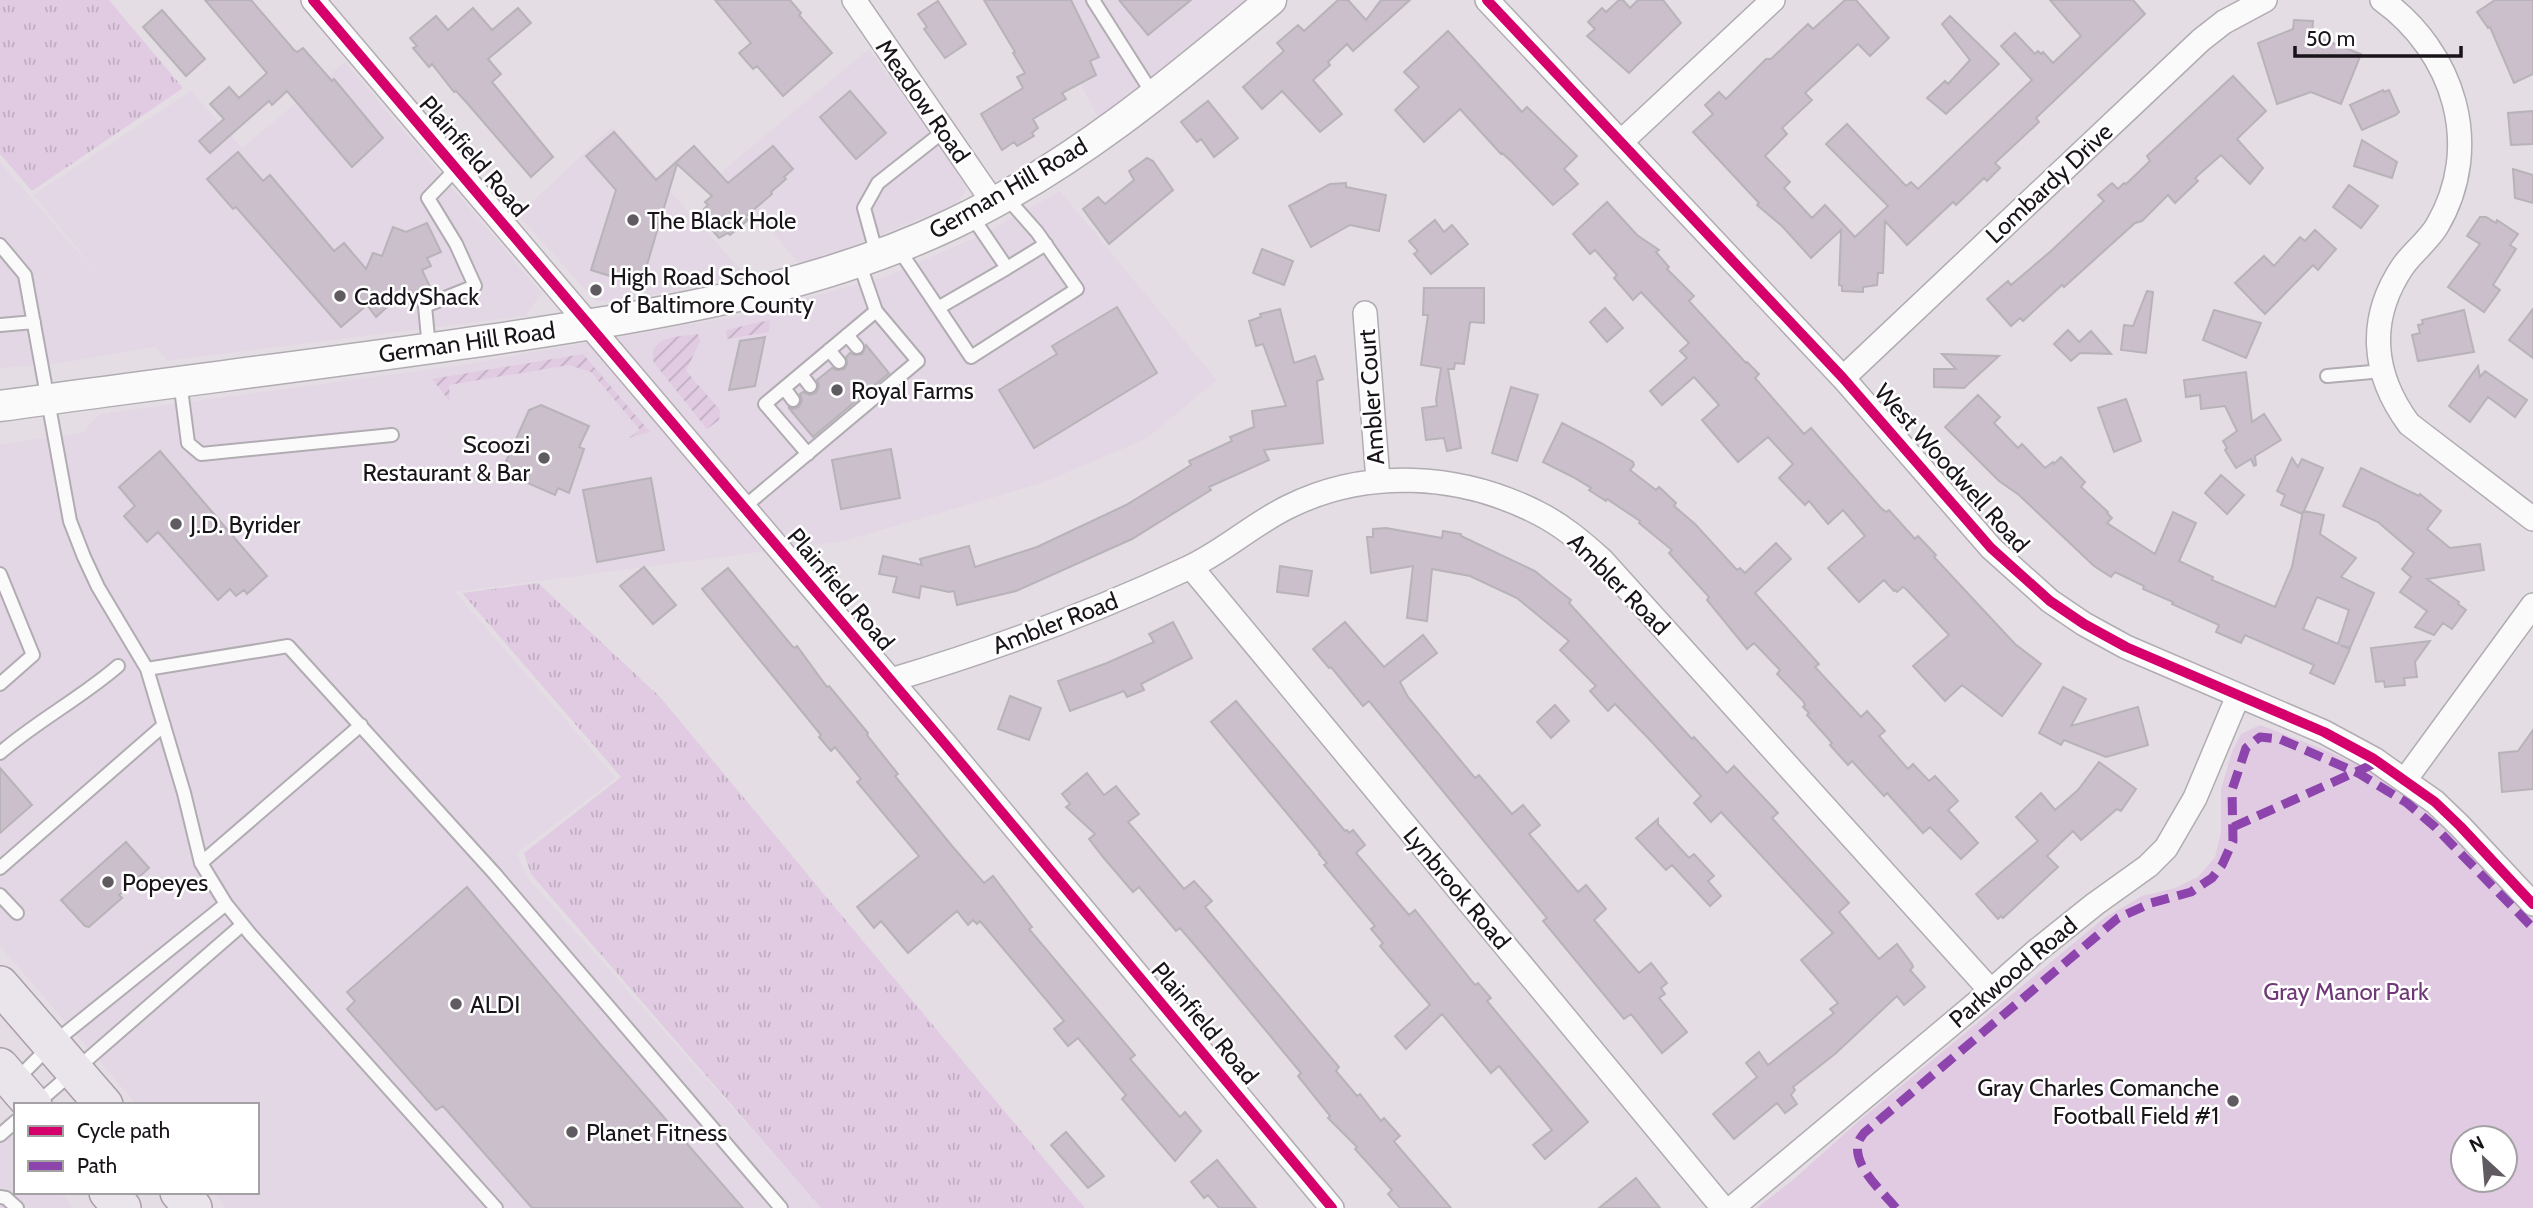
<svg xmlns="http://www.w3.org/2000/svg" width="2533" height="1208" viewBox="0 0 2533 1208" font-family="Cabin,sans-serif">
  <defs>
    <pattern id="grass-tufts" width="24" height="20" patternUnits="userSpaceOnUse" patternTransform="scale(1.75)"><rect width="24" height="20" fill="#e0cbe2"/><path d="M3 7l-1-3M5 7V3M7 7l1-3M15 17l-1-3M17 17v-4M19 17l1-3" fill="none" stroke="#c0adc1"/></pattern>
    <pattern id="garden-furrows" width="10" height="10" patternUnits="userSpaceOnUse" patternTransform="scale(1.75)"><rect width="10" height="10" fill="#e0cbe2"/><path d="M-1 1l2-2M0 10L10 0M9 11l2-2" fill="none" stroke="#c0adc1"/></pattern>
  </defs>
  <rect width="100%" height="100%" fill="#e4dee4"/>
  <path fill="#e3d7e5" d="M1037,0H1248L1098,118Z
    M869,49L959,173L967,189L955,205L801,266L721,172Z
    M345,62L542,293L525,316L167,361L155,347L56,364L0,368V162L102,279L33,195L191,91L242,148Z
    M612,127L746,275L618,302L595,301L579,283L518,215Z
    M1060,191L1217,380L1146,439L1042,483L844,541L455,592L616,778L517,853L527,877L821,1208H226L212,1192H257V1105H137L0,946V444L82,433L99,414L454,366L738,316L885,277L981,235Z
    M0,1123L16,1141V1192H60L74,1208H0Z"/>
  <path fill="url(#grass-tufts)" d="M0,0H109L183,88L32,191L0,154Z
    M538,583L660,697L1085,1208H821L531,874L524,853L621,777L462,593Z"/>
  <path fill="#e0cbe2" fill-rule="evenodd" d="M2260,725C2312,745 2365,763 2410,795C2457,828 2494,873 2533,914V1208H1757L1794,1179L1859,1121L2104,918L2142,896L2175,888L2198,877L2215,857L2221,833V789L2232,752L2241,734ZM2463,1138H2505V1180H2463Z"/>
  <path fill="url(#garden-furrows)" d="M770,320L769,332L727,339L726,330Z
    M698,334L700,341L686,371L720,410L719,420L707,429L654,363C646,336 678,337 698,334Z
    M583,354L650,432L629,438L640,430L591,372L569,365L449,385L450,402L432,379Z"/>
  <path fill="#cabfcb" stroke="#b7b3b8" stroke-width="2" fill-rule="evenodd" d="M205,0H251L294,50L297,52L303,48L332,81L334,79L383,138L352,167L287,91L272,105L269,101L210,153L199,141L224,119L210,104L229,87L239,98L267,73Z
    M715,0H790L801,13L799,15L832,53L783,96L757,66L753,69L739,53L751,43Z
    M984,0H1071L1099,57L1090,61L1096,75L1062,93L1066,99L1033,119L1038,128L1032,133L1034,136L1017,146L1014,142L1002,150L981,114L1023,88L1017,77L1025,73L1013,53L1015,52Z
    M1119,0H1191L1148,35Z
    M1338,0H1348L1366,20L1381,0H1410L1353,51L1347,44L1328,62L1330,65L1313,80L1342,114L1320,132L1282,91L1262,109L1243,87L1284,51L1277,43L1298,25L1304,31Z
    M1619,0H1623L1630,8L1638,0H1663L1681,23L1629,73L1587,36L1595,29L1588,22L1602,8L1606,12Z
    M1845,0H1856L1889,38L1870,56L1858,44L1805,93L1812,100L1782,128L1787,134L1765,156L1790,182L1784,188L1812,218L1825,205L1855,237L1888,206L1826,144L1847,124L1906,186L1911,182L1918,189L2032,80L2001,46L2015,33L2035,54L2038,51L2041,54L2043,52L2053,63L2081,36L2050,0H2133L2145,14L2036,118L2039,122L1995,163L2000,168L1987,181L1984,178L1956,205L1953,202L1907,245L1885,221L1883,273H1878L1877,285L1863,287V292L1842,291V286L1839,285L1841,230L1811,258L1782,226L1757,205L1759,203L1693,132L1713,114L1705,105L1719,92L1726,99L1766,59H1771L1808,24L1813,29Z
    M2495,0H2533V74L2514,83L2490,27L2488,28L2477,12Z
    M938,1L966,44L945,58L924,29L927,27L918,14Z
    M473,8L492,30L518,8L531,23L488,59L501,74L492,82L553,157L531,177L467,103L456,91L454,92L432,64L429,67L413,48L417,46L410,38L436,16L448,30Z
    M162,10L205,59L186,76L143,27Z
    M1950,16L1999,64L1946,114L1927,98L1945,81L1948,84L1970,60L1942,24Z
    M2294,20L2313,21L2312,35L2361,54L2341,104L2311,92L2277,104L2258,43L2293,29Z
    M1448,31L1522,112L1527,107L1577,156L1564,169L1578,184L1553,205L1512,162L1502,153L1501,154L1460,109L1424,142L1395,110L1419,87L1404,72Z
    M2233,76L2266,111L2237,139L2263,168L2250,184L2221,155L2195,178L2198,181L2175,203L2168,195L2142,221L2135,223L2064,287L2062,285L2023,321L2020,318L2011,326L1987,299L2008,281L2011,285L2051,251L2104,201L2098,195L2112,183L2118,189L2124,183L2126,184L2150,161L2147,156Z
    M2383,90L2384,92L2389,90L2399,112L2396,115L2362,130L2350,105Z
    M850,91L886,133L856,159L820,117Z
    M1208,101L1238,138L1214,157L1201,139L1197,142L1181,122Z
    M2533,111V144L2511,145L2508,113Z
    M614,132L656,180L694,146L728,183L773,146L793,169L784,177L786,179L771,192L772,194L745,217L748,220L730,235L728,233L719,238L700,216L706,211L704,209L708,205L705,202L712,196L677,164L643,278L624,273L620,279L591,270L616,190L586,156Z
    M2362,140L2397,162L2392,178L2354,166Z
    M238,152L263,181L270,175L334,251L344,243L366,269L373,253L382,256L393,227L406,232L427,223L441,252L427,258L431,266L422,270L431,289L412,298L407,289L376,317L367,305L341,327L236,207L233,209L207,179Z
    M1147,158L1153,161L1173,190L1109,244L1083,209L1098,197L1105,204L1134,180L1129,171Z
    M2513,169L2533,175V203L2515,198Z
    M1346,183V187L1386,195L1379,231L1350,225L1311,247L1289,206L1330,184Z
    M2349,185L2378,206L2361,228L2333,207Z
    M1607,202L1637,235L1659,250L1656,252L1669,267L1667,269L1694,296L1689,301L1746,363L1747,362L1759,374L1755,378L1804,434L1811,428L1880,507L1886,512L1889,510L1915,539L1918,536L1936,555L1934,557L2015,644L2041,664L2002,716L1962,685L1945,701L1913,666L1949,635L1906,589L1903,587L1897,592L1895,590L1894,591L1884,580L1859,602L1828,568L1865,536L1843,510L1828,524L1809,501L1805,505L1779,478L1793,464L1768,437L1738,462L1702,420L1719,405L1694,377L1662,405L1650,391L1687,358L1680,351L1689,343L1641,292L1633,300L1614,278L1617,275L1595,250L1590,254L1573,234Z
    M2480,217H2486L2496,223L2497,220L2518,234L2510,245L2516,249L2493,285L2500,290L2484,312L2448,287L2480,244L2467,236Z
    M1435,220L1444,232L1452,225L1468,244L1431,274L1414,254L1418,251L1409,241Z
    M2315,230L2336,249L2318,270L2313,265L2265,314L2235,283L2264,256L2274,266L2300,237L2305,241Z
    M1262,249L1293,261L1284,285L1253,273Z
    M1424,288H1484V323L1470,322L1464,364L1455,363L1454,369H1448L1461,448L1447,451L1444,438L1426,440L1422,408L1437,406L1436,400L1441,368L1421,365L1428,315H1423Z
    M2147,291L2153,292L2146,353L2121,350L2124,325L2133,326Z
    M1117,307L1157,373L1034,448L999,390L1057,354L1052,346Z
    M1605,308L1623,328L1607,342L1590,322Z
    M1280,309L1294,363L1315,356L1323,379L1317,381L1323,443L1264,450L1269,460L1209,487L1211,490L1132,539L1016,591L957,605L954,591L949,592L921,586L919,598L893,592L897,577L879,574L883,556L922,565L920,559L969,546L975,567L1037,547L1126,505L1191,465L1189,461L1232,441L1230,437L1254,427L1252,411L1286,406L1263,344L1256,346L1249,321L1261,317L1260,314Z
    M2533,309V358L2509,340Z
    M2214,310L2261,323L2246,358L2203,340Z
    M2464,310L2474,352L2418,361L2412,335L2420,333L2418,325L2423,324L2422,320Z
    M2068,330L2079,342L2091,331L2111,354L2080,353L2071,361L2054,344Z
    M765,337L755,386L729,390L740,341Z
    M866,345L889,373L813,437L788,407L793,409L799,407L802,400L800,394L803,392L810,395L816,393L819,386L817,380L832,368L837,370L844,369L847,364L846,357L850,353L855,355L862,354Z
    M1942,354L1999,356L1964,388L1934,387V369H1956Z
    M2478,366L2480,377L2485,371L2527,400L2515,417L2488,397L2470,422L2449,406Z
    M2246,372L2252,422L2264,414L2281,440L2255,456L2256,465L2254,466L2251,459L2236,468L2225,450L2227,448L2223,441L2237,431L2225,406L2201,409L2200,395L2186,397L2184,380Z
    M1511,387L1538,395L1517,461L1492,453Z
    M1978,395L2000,417L1994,423L2018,448L2022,444L2045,468L2053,462L2054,464L2061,457L2085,482L2081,487L2108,512L2107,513L2112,518L2107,523L2155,554L2173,512L2196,523L2179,561L2213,577L2212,580L2275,607L2292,567L2303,511L2302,514L2281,505L2285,495L2277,491L2292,458L2298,467L2302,459L2323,468L2304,511L2324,515L2320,534L2356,558L2341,577L2374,593L2350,648L2340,645L2350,649L2334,684L2310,673L2314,665L2245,635L2241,643L2216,632L2219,625L2172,604L2173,602L2143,589L2144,586L2115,572L2111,577L2094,566L2019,495L1999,481L1945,427ZM2317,597L2349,610L2338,644L2303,629Z
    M2126,399L2141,441L2114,452L2098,408Z
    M541,405L589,426L579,447L584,449L569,493L558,488L555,495L507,474L504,466L529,410Z
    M1562,423L1601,443L1633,462L1634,465L1630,470L1656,490L1659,487L1676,503L1674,506L1695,524L1737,570L1740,568L1745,573L1776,543L1791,559L1755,593L1819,664L1815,667L1861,717L1867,711L1885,731L1879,736L1908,769L1913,764L1929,781L1935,776L1958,801L1948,810L1978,843L1961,859L1930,827L1923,833L1887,793L1884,796L1852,761L1848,765L1830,745L1832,743L1807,715L1809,713L1803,707L1805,705L1803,701L1777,674L1780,670L1754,643L1747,649L1707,600L1709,597L1669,553L1672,550L1639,523L1640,521L1607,499L1606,501L1589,490L1591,488L1573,477L1543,462Z
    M891,449L900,498L841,509L832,460Z
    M160,451L267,576L247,594L244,590L236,596L230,589L218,600L158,532L147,542L124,516L135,506L119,487Z
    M2361,468L2419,496L2420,494L2441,511L2427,529L2450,548L2480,544L2484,570L2427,579L2459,602L2458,604L2466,610L2452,629L2443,623L2434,635L2415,627L2427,611L2400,592L2411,577L2402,569L2414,553L2378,522L2343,506Z
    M2221,475L2244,495L2227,514L2205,493Z
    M651,478L664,550L597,562L583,490Z
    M1386,528L1442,538L1443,531L1461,534V536L1535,571L1557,589L1571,600L1569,603L1692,739L1694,737L1727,773L1734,766L1778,813L1772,818L1849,903L1839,912L1879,959L1897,944L1912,964L1913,967L1910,970L1925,987L1904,1005L1897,996L1835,1054L1793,1087L1795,1090L1791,1095L1797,1104L1785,1113L1777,1103L1734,1139L1713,1114L1757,1077L1746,1063L1759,1052L1768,1065L1834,1013L1830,1009L1838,1003L1801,960L1833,933L1721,812L1711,822L1694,803L1701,796L1650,740L1615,704L1608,711L1590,691L1596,686L1560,650L1569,641L1517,598L1470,576L1432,569L1427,621L1407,618L1413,566L1371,573L1367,537H1373V529Z
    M1280,566L1312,571L1308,596L1277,592Z
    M644,567L676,605L653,624L620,586Z
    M728,568L792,646L795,648L797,646L827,687L829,686L868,733L867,735L898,774L895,776L952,846L984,883L993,876L1032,927L1029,929L1135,1055L1130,1059L1180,1117L1185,1112L1201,1131L1175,1161L1122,1099L1126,1095L1078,1038L1068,1046L1054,1029L1064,1021L980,921L977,924L973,920L968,925L957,911L908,953L881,921L874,928L857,907L919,856L857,782L861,779L835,747L831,751L819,737L821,735L702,589Z
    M1173,622L1192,658L1141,684L1144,690L1127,697L1124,691L1070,711L1058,681L1107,663L1154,642L1149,634Z
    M1345,622L1384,667L1423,635L1437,653L1400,682L1408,697L1475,778L1479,775L1512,814L1523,805L1540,825L1529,834L1578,892L1586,885L1606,909L1594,920L1639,973L1651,963L1667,983L1661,988L1665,994L1659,998L1687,1032L1662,1053L1631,1014L1624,1019L1543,921L1547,918L1369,701L1363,706L1331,667L1329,668L1313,649Z
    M2430,641L2415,662L2417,677L2404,678L2405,685L2385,687L2384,681L2376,682L2371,648Z
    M2063,687L2086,699L2071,726L2138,707L2148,745L2106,757L2064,740L2061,745L2039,733Z
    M1010,696L1041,708L1029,740L998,729Z
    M1236,701L1345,831L1347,830L1349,833L1353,830L1365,845L1356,853L1409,915L1415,910L1475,985L1478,983L1491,998L1487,1001L1588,1122L1545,1159L1533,1145L1552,1130L1499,1066L1491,1073L1442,1014L1406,1049L1395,1036L1430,1005L1380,946L1383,943L1371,929L1375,926L1324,865L1327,863L1319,854L1320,853L1211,722Z
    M1555,705L1569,721L1551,738L1537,722Z
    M2533,730V789L2502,792L2499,753L2518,751Z
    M2099,762L2136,789L2121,811L2117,809L2081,840L2073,831L2047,856L2058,867L2003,918L2001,916L1998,919L1976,894L2038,841L2016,817L2041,793L2055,810L2078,790Z
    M0,768L32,805L0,833Z
    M1087,773L1104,795L1116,786L1139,814L1128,822L1184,889L1194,881L1212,901L1205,907L1339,1067L1336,1071L1357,1096L1360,1094L1381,1121L1384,1118L1400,1136L1394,1141L1396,1144L1451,1208H1400L1388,1194L1392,1190L1355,1149L1357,1147L1328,1118L1330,1116L1298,1076L1301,1073L1204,956L1180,928L1176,931L1139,887L1133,892L1103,857L1089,839L1095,834L1066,807L1070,804L1062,794Z
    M1658,819V824L1689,858L1694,854L1714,876L1708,881L1721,896L1710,906L1672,865L1666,870L1636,838Z
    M126,842L149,868L119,895L122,898L89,927L85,926L61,900Z
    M467,887L601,1045L743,1208H532L443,1106L436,1110L347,1009L355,1001L347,992Z
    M1066,1132L1104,1176L1088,1188L1051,1145Z
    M1217,1160L1256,1208H1219L1208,1195L1204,1198L1191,1182Z
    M1636,1178L1660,1208H1599Z"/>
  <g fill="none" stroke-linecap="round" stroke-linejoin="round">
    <g stroke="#b1acb2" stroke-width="16">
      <path id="service" d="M1093,0L1154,96
        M971,215L1007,268L1046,244
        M0,245L25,275L70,521L84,557L98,587L147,669L184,793L201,863L226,904L251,935L496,1208
        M898,248L971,357L1077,289L1037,232L1006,197
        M877,255L864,208L878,183L944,131
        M938,308L1007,268
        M0,325L34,322
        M847,335L857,347
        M429,348L425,306L475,286L456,244L428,198L457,168
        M829,350L839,362
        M801,374L810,386
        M2327,376L2383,371
        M180,381L188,443L201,454L392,435
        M784,388L793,400
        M808,454L765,404L876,311L859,262
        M744,507L918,361L876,311
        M0,574L33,655L0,684
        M147,669L288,646L495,874L781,1208
        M0,753C37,721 81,698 118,666
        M201,863L361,725
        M0,868L164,725
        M0,895L17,913
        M15,1081L52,1044L226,904
        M35,1105L242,925
        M0,1135L16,1121
        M0,1197L6,1198L17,1208"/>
    </g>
    <g stroke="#b1acb2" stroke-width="26">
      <path id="minor" d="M313,0L945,744L1332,1208
        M854,0L993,202
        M1487,0L1843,378L1991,548L2050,601L2084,624L2126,647L2324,732L2374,759L2435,802L2460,826L2533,904
        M2382,0C2454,52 2484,146 2437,226C2428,241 2413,252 2403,266C2367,319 2372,374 2409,424L2533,519
        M1621,142L1773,0
        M1365,313L1378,480
        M1843,378L2201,40L2224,22L2265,0
        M1191,567L1723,1208
        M891,680C992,650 1092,613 1188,568C1223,552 1253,524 1288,507C1366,468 1460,473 1538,513C1562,525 1582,542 1602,560L1991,991
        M2405,780L2533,605
        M1732,1208L1991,991L2035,952L2095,904L2148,866L2166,848L2195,798L2238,696"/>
    </g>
    <g stroke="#b1acb2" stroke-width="33">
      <path id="tertiary" d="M0,406C170,382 340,362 509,337C659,314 814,290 952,224C1070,168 1172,83 1271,0"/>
    </g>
    <g stroke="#a99daa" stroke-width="40">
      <path id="primary" d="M0,985L104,1105
        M0,1067L33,1105
        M108,1192L122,1208
        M179,1192L193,1208"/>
    </g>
    <use href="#service" stroke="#fbfafb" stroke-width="12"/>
    <use href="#minor" stroke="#fbfafb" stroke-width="23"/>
    <use href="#tertiary" stroke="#fbfafb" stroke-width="30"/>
    <use href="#primary" stroke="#eae5eb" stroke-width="37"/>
    <path stroke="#8e44ad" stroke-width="9" stroke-dasharray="18 9" stroke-linecap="butt" d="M2233,827L2378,762
      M1896,1208C1883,1192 1853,1167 1858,1143C1859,1139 1862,1136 1864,1133L2118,918L2151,903L2191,892L2212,878L2222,865L2233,841L2232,790L2246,748L2260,737L2280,739L2358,773L2407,803L2434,826L2533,928"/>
    <g stroke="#fff" stroke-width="15">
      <path id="cycleway" d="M313,0L945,744L1332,1208
        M1487,0L1843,378L1991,548L2050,601L2084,624L2126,647L2324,732L2374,759L2435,802L2460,826L2533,904"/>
    </g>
    <use href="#cycleway" stroke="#d6006c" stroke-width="10"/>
  </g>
  <g fill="#605b60" stroke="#fff" stroke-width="2.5">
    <circle cx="633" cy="220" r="7"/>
    <circle cx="596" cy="290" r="7"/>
    <circle cx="340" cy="296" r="7"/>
    <circle cx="837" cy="390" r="7"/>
    <circle cx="544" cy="458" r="7"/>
    <circle cx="176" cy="524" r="7"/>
    <circle cx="108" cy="882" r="7"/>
    <circle cx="456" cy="1004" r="7"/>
    <circle cx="2233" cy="1101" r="7"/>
    <circle cx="572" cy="1132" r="7"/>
  </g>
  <g text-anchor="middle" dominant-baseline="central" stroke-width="5" stroke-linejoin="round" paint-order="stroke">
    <g font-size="24" fill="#191419" stroke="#fff">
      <text transform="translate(923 101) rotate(55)">Meadow Road</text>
      <text transform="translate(474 156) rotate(49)">Plainfield Road</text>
      <text transform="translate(2049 183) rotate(-43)">Lombardy Drive</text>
      <text transform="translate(1008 188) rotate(-30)">German Hill Road</text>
      <text transform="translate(467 342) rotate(-8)">German Hill Road</text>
      <text transform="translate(1371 397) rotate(-94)">Ambler Court</text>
      <text transform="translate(1952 468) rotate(48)">West Woodwell Road</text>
      <text transform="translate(1619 584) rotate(45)">Ambler Road</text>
      <text transform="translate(841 589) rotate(50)">Plainfield Road</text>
      <text transform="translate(1055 623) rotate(-21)">Ambler Road</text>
      <text transform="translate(1457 888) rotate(50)">Lynbrook Road</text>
      <text transform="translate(2013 972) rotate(-40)">Parkwood Road</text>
      <text transform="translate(1205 1023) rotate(50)">Plainfield Road</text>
    </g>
    <g font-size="24" fill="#191419" stroke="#fff" text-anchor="start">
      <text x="647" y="220">The Black Hole</text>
      <text x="610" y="276">High Road School<tspan x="610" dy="28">of Baltimore County</tspan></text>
      <text x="354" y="296">CaddyShack</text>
      <text x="851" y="390">Royal Farms</text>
      <text x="530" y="444" text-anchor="end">Scoozi<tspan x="530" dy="28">Restaurant &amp; Bar</tspan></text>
      <text x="190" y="524">J.D. Byrider</text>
      <text x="122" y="882">Popeyes</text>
      <text x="470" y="1004">ALDI</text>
      <text x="2219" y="1087" text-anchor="end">Gray Charles Comanche<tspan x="2219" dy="28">Football Field #1</tspan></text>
      <text x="586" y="1132">Planet Fitness</text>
    </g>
    <g font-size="24" fill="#6f3876" stroke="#fff">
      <text x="2346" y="991">Gray Manor Park</text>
    </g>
  </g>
  <rect x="14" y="1103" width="245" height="91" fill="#ffffff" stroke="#a3a1a3" stroke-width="2"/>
  <rect x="28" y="1126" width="35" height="10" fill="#d6006c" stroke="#a3a1a3" stroke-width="2"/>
  <text x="77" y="1138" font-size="21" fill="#191419">Cycle path</text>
  <rect x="28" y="1161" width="35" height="10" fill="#8e44ad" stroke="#a3a1a3" stroke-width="2"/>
  <text x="77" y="1173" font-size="21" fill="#191419">Path</text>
  <g transform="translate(2484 1159) rotate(334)"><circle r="33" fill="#ffffff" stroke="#a3a1a3" stroke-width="2"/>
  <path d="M0-5L12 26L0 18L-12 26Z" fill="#605b60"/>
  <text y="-10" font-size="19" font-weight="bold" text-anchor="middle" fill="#191419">N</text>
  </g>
  <path d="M2295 46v10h166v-10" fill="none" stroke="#191419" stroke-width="3.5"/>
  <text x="2306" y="46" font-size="21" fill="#191419" stroke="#ffffff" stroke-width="5" paint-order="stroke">50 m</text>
</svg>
